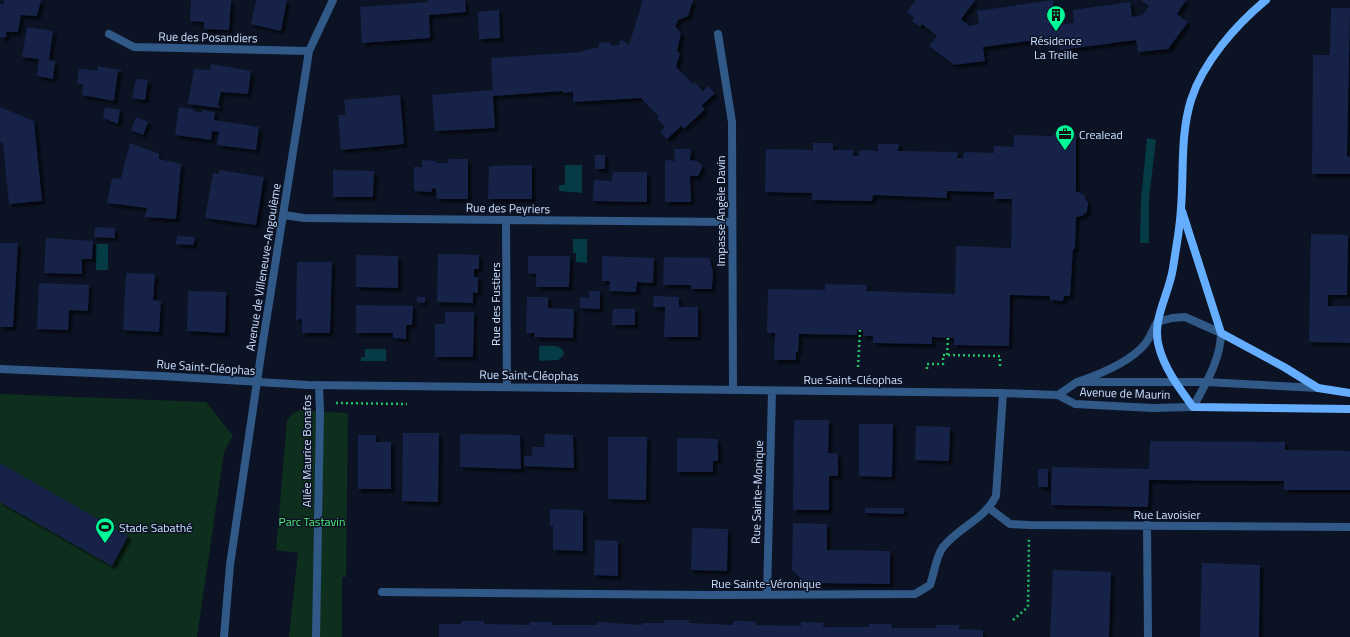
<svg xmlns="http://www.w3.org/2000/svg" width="1350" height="637" viewBox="0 0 1350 637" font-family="'Titillium Web',sans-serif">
  <defs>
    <filter id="shadow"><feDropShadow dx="3.5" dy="3.5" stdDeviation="1" flood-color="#0009"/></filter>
  </defs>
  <rect width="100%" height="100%" fill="#0b1324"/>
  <path fill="#0e2f1d" d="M0,394L206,402L233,436L224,452L197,637H0Z
    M300,410L348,413L346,577H342V637H289L298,553L276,550L287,421L292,414Z"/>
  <path fill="#043b44" d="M1147,138L1156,140L1149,198V243H1140L1141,199Z
    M565,165H582V193L559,191V185H565Z
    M573,239H587V263L576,262V253H573Z
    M96,244H108V270H96Z
    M539,346C548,346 564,343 564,355L558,360L539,361Z
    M365,349H386V361H361V357H365Z"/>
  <path fill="#152447" filter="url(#shadow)" d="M4,0H41L37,16L21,15L18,32H6L7,37L0,38V4H4Z
    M191,0H231L229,30L204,29V22L190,21Z
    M256,0H287L281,31L251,24Z
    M427,0H465L466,12L429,15L430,38L362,43L360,7L428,2Z
    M643,0H693L688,16L678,20L675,26L681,33L677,51L680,54L676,67L693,84L695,82L703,91L708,86L715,93L701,106L705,109L684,129L681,126L667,139L660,132L665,127L657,119L659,117L641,98L573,102V92L563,93V91L493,96L495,128L435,131L432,95L493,90L491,58L580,52L599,47V43L608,42L613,46L619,45L620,41L622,40L629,45Z
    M916,0H973L975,1L961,19L969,26L979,24L977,11L1053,0L1056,25L1074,23L1073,10L1130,2L1132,17L1142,15L1149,6L1141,0H1186L1177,14L1188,22L1168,49L1138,52L1136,40L1060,50L1058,37L983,47L985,61L954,65L929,46L937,36L922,24L920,27L912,21L914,18L907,12Z
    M1331,8H1350L1347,156L1350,157V174H1312L1313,55H1330Z
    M499,10L500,38L479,39L478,12Z
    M27,27L53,31L49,60L55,61L53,79L37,76L39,59L22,57Z
    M211,64L251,71L248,94L221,92L218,105L220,106V108L188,104L194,69L210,70Z
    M97,66L121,70V72L118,71L114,101L82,95L83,85L77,83L79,70L77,68L98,71Z
    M136,79L148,80L145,100L132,98Z
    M400,95L404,144L341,150L338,115H346L344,100Z
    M0,107L34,121L42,201L9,204L3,143L0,142Z
    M105,107L120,110L118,124L103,118Z
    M179,107L194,109V111L202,113L203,110L215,112L214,120L259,127L256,150L217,145L219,132L212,131L211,140L175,135Z
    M136,117L148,122L143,135L131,130Z
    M1053,133L1076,135V191L1084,195L1088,203L1087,212L1082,216L1076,217L1075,249H1073L1070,296H1064L1063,301L1050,300V296L1010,295L1009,346L954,345V338L932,337V344L873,343V336H863V330H857V335L799,334L798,352H796V360H774L775,333H767L768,289L825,290V284L867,285V291L955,294L956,246L1011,248L1012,199H994V192L947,191V198L873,195L872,201L812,200V193L765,192L766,149L813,150V143H833V150H853V156H859L860,150L878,151V144H899L898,151L958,152L957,158H963L964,152L994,153V146L1014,147V135L1053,136Z
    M130,143L159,154V159L181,164L176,219L145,217L147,208L107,203L112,178L121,179Z
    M674,149H691L690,160L697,161L703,166L698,176H690L691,202H665V160L675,161Z
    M595,155H605V169H595Z
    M449,159H468V199H437L436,189L432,188V192L414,191V167H422V160L436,161V163H448Z
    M532,165V199H488L489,166Z
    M219,170L264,177L256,225L205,218L213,173L219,174Z
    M333,170L374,171L373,197H333Z
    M613,172H647V202L593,201L594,180L612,181Z
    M95,227L115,228V238L94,237Z
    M1311,234L1348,235L1347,295H1328V306H1350V343L1309,342Z
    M177,236L195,237L193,245L176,244Z
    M46,238L93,241L92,259H82V274L44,273Z
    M0,243H18L13,327H0Z
    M438,254L479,255V269H474V277H478V293L473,292V303L437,302Z
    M356,255L398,256V288L356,287Z
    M528,256H570L569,287H536V274L528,273Z
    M602,256L654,258L653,283L637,282L636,292L609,291L610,281H602Z
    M664,257L709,258L713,271L712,289H691V285H663Z
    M297,262H332L330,333H302V319L296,320Z
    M126,273L155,274L153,300L161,301L159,332L123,330Z
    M39,283L89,285L88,311L69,310L68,330L37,329Z
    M188,291L226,292L225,333L187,331Z
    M589,291H600V309L580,308V297L589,298Z
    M654,296L679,297V307H698V337H664L665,307H653Z
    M417,297H425V303L417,302Z
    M527,297H548V308L574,309L573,338L534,337L535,333H526Z
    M356,305L413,306L412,325H406V339L393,338V333H356Z
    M613,309H635V325H612Z
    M445,312H474L473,357H435V324H445Z
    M794,420H829L828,453L838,454V476H829V510H793Z
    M859,424H893L892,477L859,476Z
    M916,426L950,427L949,461L915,460Z
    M403,433H439L438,502L402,501Z
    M460,434L520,435L521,469L460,467Z
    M545,434L573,435L574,468L524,466V456H532V447H544Z
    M358,435H376V442H391V489H358Z
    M608,437H647L646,500L608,499Z
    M677,438L718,439V461H713V472H677Z
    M1150,441L1285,442V450L1350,451V490H1284V481L1149,480L1148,507L1051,505L1052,467L1149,469Z
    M0,463L128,536L112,566L0,502Z
    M1038,469H1048V487H1038Z
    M865,508H904V514L865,513Z
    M550,509L583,510V551L553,550V526H550Z
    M793,523L827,524V550L890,551V584L805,583L792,570Z
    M692,528L728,529L727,571L691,570Z
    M595,540L618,541V576L594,575Z
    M1202,563L1260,565L1259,637H1200Z
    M1053,570L1111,572L1109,637H1050Z
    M664,620H689V623L733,625L734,621H744L756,622V625L801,626V622L824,623L823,627H869V624H892L891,628H936V625H959V629L983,630V637H439V624H461L462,621H484V624L530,625V622H552V625H597V622L642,625V623H664Z"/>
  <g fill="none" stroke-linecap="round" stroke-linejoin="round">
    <path stroke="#21c168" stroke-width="2.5" stroke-dasharray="2 3" stroke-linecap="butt" d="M947,355L948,338
      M858,367L860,330
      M927,369V364H943V355H947L1000,356V369
      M336,403L407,404
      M1013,620L1028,607L1029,539"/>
    <path stroke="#315988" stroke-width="8" d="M109,34L134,47L309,51
      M718,34L732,122L733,390
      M284,215L304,218L732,222
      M506,221L507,387
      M0,369L161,376L308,385L1003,393L1058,395L1075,404L1153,408L1193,407C1205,385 1221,359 1221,333L1185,317L1172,318L1157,322C1153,329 1150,338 1145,344C1130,362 1098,375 1077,382
      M1058,395L1077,382H1206L1318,388
      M989,508L1010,524L1029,525L1350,527
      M1147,525L1148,637
      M382,592L709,595L915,594L930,585C934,574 936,556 943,547C961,525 983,521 996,496L1003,393
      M767,594L772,391
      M224,637L230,565L263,341L309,51L333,0
      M316,637L320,412L319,385"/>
    <path stroke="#65aeff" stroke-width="8" d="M1266,0C1236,25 1203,62 1191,100C1180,136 1184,172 1181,208C1180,228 1176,248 1173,268C1169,295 1151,320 1159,347C1165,370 1180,389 1193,407L1350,409
      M1182,211L1221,333L1284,367L1318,388L1350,393"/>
  </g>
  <defs>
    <g id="building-pin" transform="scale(1)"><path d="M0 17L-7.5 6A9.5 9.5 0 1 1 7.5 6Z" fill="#00f997" stroke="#0b1324"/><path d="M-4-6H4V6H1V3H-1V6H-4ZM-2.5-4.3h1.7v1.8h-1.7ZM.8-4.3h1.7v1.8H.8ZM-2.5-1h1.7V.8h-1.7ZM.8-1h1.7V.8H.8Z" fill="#111"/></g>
    <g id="office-pin" transform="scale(1)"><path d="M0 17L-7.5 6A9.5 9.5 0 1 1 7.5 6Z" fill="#00f997" stroke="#0b1324"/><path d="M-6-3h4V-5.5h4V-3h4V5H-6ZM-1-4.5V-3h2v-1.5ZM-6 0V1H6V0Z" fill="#111"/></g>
    <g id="stadium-pin" transform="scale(1)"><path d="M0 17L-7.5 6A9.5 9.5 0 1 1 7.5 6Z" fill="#00f997" stroke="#0b1324"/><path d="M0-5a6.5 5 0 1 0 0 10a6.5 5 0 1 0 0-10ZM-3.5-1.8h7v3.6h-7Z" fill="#111"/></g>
  </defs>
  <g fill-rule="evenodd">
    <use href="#building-pin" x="1056" y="15"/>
    <use href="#office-pin" x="1065" y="134"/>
    <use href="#stadium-pin" x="105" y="527"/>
  </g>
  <g text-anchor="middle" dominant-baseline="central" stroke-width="3" stroke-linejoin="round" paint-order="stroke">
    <g font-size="12" fill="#cee1ff" stroke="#0b1324">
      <text transform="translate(208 37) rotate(1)">Rue des Posandiers</text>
      <text transform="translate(508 208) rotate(1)">Rue des Peyriers</text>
      <text transform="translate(720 211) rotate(-90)">Impasse Angèle Davin</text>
      <text transform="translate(263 267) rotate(-81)">Avenue de Villeneuve-Angoulème</text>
      <text transform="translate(495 304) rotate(-90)">Rue des Fustiers</text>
      <text transform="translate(206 367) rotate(4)">Rue Saint-Cléophas</text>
      <text transform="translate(529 375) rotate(1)">Rue Saint-Cléophas</text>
      <text x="853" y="379">Rue Saint-Cléophas</text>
      <text transform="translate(1125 393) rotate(2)">Avenue de Maurin</text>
      <text transform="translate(306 451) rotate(-90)">Allée Maurice Bonafos</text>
      <text transform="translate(757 492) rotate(-88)">Rue Sainte-Monique</text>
      <text x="1167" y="514">Rue Lavoisier</text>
      <text x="766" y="583">Rue Sainte-Véronique</text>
    </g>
    <g font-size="12" fill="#cee1ff" stroke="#0b1324" text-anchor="start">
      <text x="1056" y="40" text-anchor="middle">Résidence<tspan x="1056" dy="14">La Treille</tspan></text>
      <text x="1079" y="134">Crealead</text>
      <text x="119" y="527">Stade Sabathé</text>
    </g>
    <g font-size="12" fill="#4dec76" stroke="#0b1324">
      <text x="312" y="521">Parc Tastavin</text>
    </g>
  </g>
</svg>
